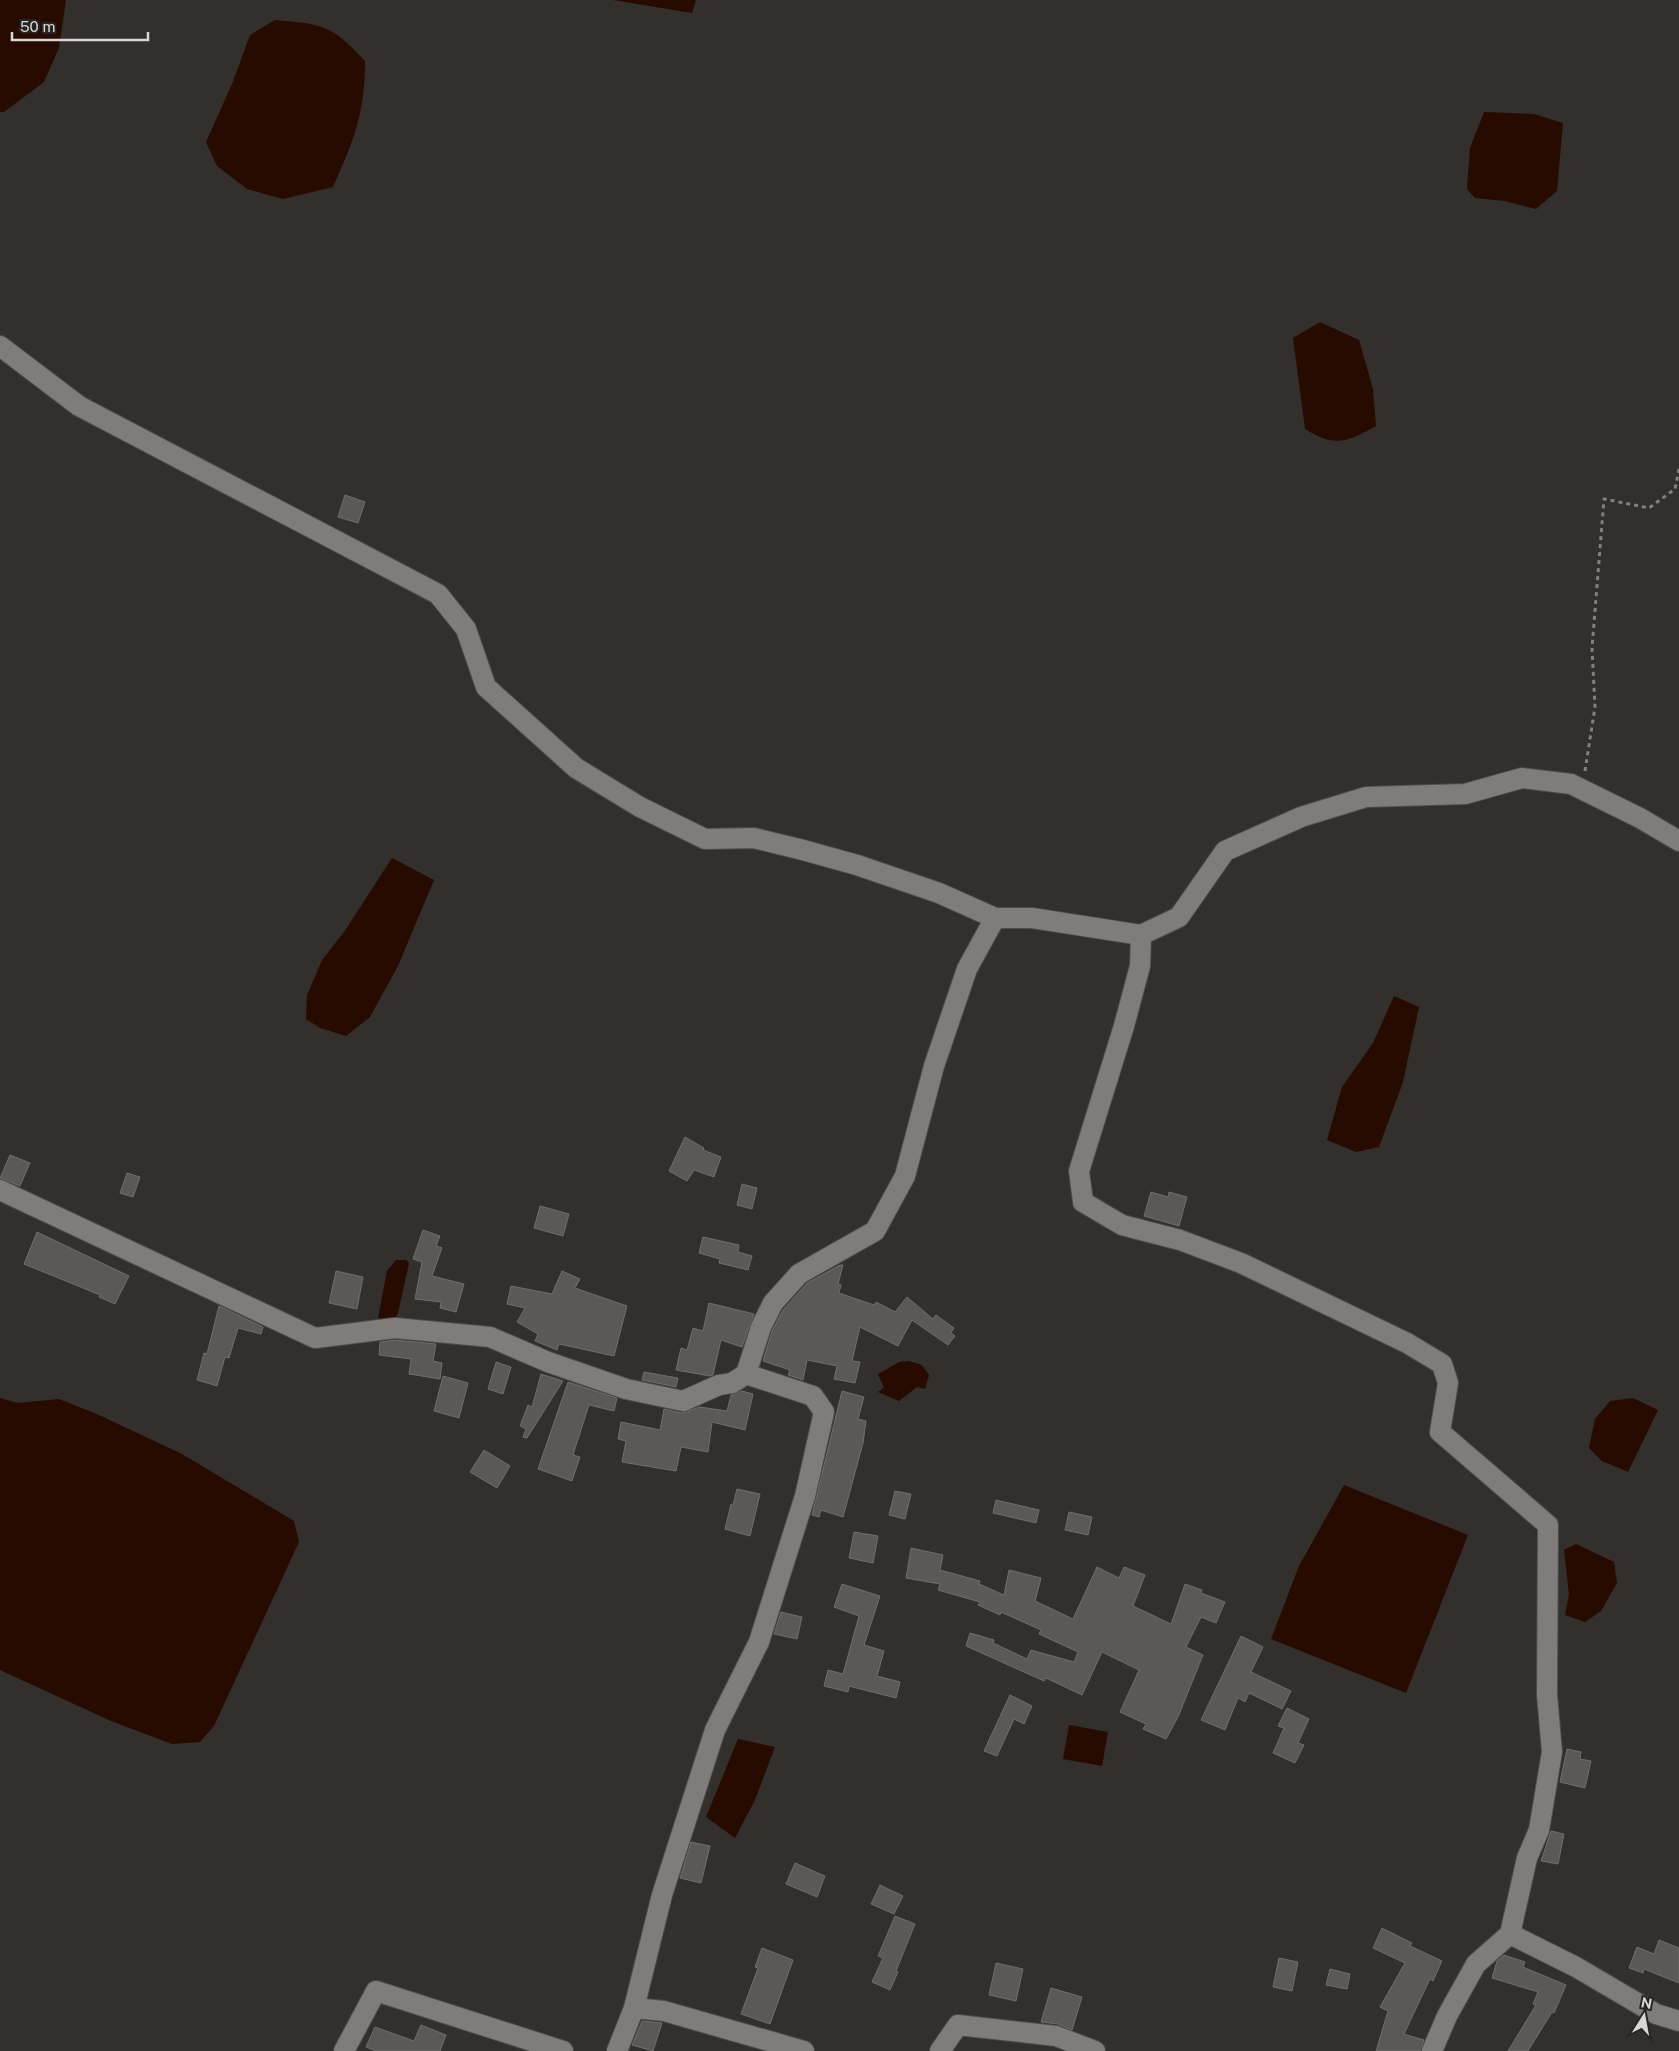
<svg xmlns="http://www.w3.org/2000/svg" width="1679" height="2051" viewBox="0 0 1679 2051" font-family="'Public Sans',sans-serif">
  <rect width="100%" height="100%" fill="#322f2d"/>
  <path fill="#270b01" d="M0,0H66L59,48L44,82L4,112H0Z
    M613,0H696L692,13Z
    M275,20C323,24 332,25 365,61C365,113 354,140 333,187L283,199L247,189L217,166L206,142L232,84L250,35Z
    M1484,112L1534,114L1563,123L1557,191L1536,209L1505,201L1475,198L1467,189L1470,148Z
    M1320,322L1359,340L1373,389L1376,426C1346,443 1334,447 1305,429L1293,338Z
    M392,858L434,880L398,966L370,1017L346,1036L320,1028L306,1019L307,995L322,960L344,932Z
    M1394,996L1419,1007L1403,1082L1379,1147L1356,1152L1327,1140L1342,1087L1373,1043Z
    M396,1260H406L409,1263L398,1313L392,1323L378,1318L387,1271Z
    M909,1361L922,1365L929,1375L925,1389L917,1387L899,1401L878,1392L884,1388L878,1374L899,1362Z
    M0,1398L18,1403L59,1399L99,1415L182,1454L294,1521L299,1542L214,1726L200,1742L172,1744L111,1721L0,1670Z
    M1633,1398L1658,1410L1628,1472L1602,1461L1589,1448L1595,1419L1610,1401Z
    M1344,1485L1468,1535L1406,1693L1271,1639L1299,1566Z
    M1576,1544L1614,1562L1617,1583L1601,1611L1585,1622L1565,1615L1569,1594L1564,1550Z
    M1069,1725L1108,1732L1102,1766L1063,1759Z
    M738,1739L775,1747L755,1800L735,1838L706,1817Z"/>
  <path fill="#5b5856" stroke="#706d6b" d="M345,495L365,502L358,523L338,517Z
    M685,1137L704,1148L703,1150L721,1157L714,1177L694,1170L687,1181L669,1171Z
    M10,1155L30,1163L20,1186L0,1178Z
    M127,1173L140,1177L133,1197L120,1193Z
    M742,1184L757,1188L752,1209L737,1205Z
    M1151,1192L1168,1197L1169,1192L1187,1197L1179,1226L1144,1216Z
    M540,1206L569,1214L563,1236L534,1228Z
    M423,1230L440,1236L436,1246L442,1248L432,1276L464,1284L456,1312L440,1308L441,1302L415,1299L422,1262L413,1259Z
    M37,1232L129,1276L115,1304L99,1297L100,1295L24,1264Z
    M703,1237L739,1245L738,1252L752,1256L748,1270L719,1263L720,1259L699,1253Z
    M840,1265H843L838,1284L841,1285L839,1293L874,1305L876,1302L895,1312L907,1297L933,1319L936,1315L954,1328L951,1333L955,1336L948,1345L912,1320L898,1346L860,1327L852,1361L860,1362L855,1383L834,1379L837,1366L807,1360L803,1380L788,1375L790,1370L763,1361L772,1331L783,1310L807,1283Z
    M336,1271L363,1277L357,1309L329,1303Z
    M562,1271L580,1279L575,1288L627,1306L614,1356L559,1344L557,1350L535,1341L538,1334L517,1322L525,1308L507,1304L511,1286L552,1294Z
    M709,1303L754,1314L742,1347L721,1340L713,1375L710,1376L676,1370L681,1348L687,1350L693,1328L703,1331Z
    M219,1306L263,1327L261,1334L238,1328L229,1358L225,1357L217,1386L197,1380L204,1353L207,1354Z
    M395,1340L436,1344L433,1361L442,1363L440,1379L409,1374L411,1359L379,1355L380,1342Z
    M496,1362L511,1367L503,1394L488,1389Z
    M644,1372L678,1378L676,1387L642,1380Z
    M541,1374L563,1381L527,1438L523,1437L526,1429L520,1426L528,1405L532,1407Z
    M443,1376L468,1383L459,1418L434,1411Z
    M568,1382L617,1398L614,1411L589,1405L573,1455L580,1457L572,1481L538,1469Z
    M742,1391L753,1394L745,1430L712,1422L708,1452L681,1447L676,1471L622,1462L626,1441L618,1439L621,1422L660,1430L664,1409L681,1413L700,1407L727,1411L731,1395Z
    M842,1391L864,1397L858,1419L866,1421L863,1443L843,1517L821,1510L819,1517L812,1515Z
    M484,1450L510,1466L497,1488L470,1472Z
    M737,1489L760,1494L750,1536L725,1529L731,1504L733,1505Z
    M895,1491L911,1494L905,1519L889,1515Z
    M996,1500L1039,1510L1036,1523L993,1513Z
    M1069,1512L1092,1517L1088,1535L1065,1530Z
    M854,1532L878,1536L873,1563L849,1558Z
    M911,1548L943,1555L940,1570L980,1581L979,1584L1004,1595L1009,1570L1041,1578L1035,1601L1073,1619L1097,1567L1119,1578L1124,1567L1145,1575L1133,1606L1171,1624L1185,1584L1202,1590L1201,1593L1225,1602L1216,1623L1201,1617L1186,1647L1203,1655L1178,1717L1166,1739L1143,1729L1146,1724L1120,1712L1139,1670L1102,1652L1082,1695L1046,1678L1044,1681L966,1646L970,1633L994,1640L993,1643L1027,1659L1031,1650L1074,1662L1078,1652L1039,1634L1041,1630L1001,1612L1000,1615L978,1605L980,1602L938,1590L940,1584L906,1578Z
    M842,1584L880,1596L864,1645L884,1651L877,1676L900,1682L896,1698L849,1686L848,1692L824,1686L828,1670L843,1674L859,1616L834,1607Z
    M781,1612L802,1617L797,1639L774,1634Z
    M1241,1636L1263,1647L1251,1672L1291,1691L1282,1709L1249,1693L1245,1702L1238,1698L1225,1730L1201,1720Z
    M1010,1695L1032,1706L1024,1724L1014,1719L997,1756L984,1751Z
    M1287,1708L1309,1719L1298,1743L1304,1745L1295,1763L1273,1753L1284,1728L1278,1726Z
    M1567,1749L1581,1752L1580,1759L1591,1761L1585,1788L1560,1782Z
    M1551,1831L1564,1834L1558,1864L1541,1861Z
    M691,1842L710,1846L701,1883L680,1878Z
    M795,1863L825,1876L817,1897L786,1884Z
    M880,1885L903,1896L894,1914L871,1904Z
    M895,1916L915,1924L896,1971L898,1972L890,1990L872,1982L883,1958L878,1956Z
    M1382,1928L1412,1943L1410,1946L1442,1961L1433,1981L1430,1979L1404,2034L1424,2040L1420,2051H1376L1388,2011L1380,2007L1405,1963L1373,1948Z
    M1659,1940L1679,1948V1983L1644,1969L1643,1973L1629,1968L1637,1947L1654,1954Z
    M762,1948L793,1960L770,2024L741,2014L758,1968L755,1967Z
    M1504,1955L1525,1962L1523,1967L1566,1985L1554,2013L1552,2012L1528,2051H1508L1536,2005L1533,2004L1538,1992L1492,1978L1497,1961Z
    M1279,1958L1298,1962L1292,1991L1273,1987Z
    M996,1963L1023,1969L1016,2001L989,1995Z
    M1330,1969L1350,1974L1347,1989L1326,1985Z
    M1051,1988L1082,1997L1072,2030L1058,2024L1041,2022Z
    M642,2021L662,2023L653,2051L632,2045Z
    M421,2025L446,2035L440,2051H376L366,2047L375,2027L414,2041Z"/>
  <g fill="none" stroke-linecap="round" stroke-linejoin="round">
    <g stroke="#4f4d4c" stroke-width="22">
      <path id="street" d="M0,346L79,406L438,594L466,629L486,687L576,768L640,807L705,839L754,838L803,850L857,865L939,893L995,918H1032L1141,935L1179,917L1225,851L1301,817L1366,797L1465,794L1522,778L1571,784L1640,818L1679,841
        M1141,935L1140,966L1124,1026L1079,1171L1083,1202L1122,1225L1180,1240L1241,1263L1407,1343L1442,1364L1448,1383L1440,1432L1548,1525L1547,1695L1552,1752L1539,1830L1527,1858L1510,1934L1476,1964L1447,2016L1432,2051
        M0,1190L315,1338L395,1328L490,1337L548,1362L626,1389L683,1401L719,1385L732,1383L746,1374L813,1396L824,1412L805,1496L759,1642L715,1730L662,1895L634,2008L617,2051
        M746,1374L761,1327L773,1303L799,1274L875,1231L905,1176L934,1066L967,969L995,918
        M1510,1934L1576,1967L1656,2014L1679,2021
        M634,2008L664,2011L804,2051
        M344,2051L376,1991L563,2051
        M940,2051L958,2025L1056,2036L1095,2051"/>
    </g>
    <path stroke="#83817f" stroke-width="3" stroke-dasharray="4 4" stroke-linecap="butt" d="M1585,771L1595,707L1592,648L1604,499L1649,508L1675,489L1679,469"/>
    <use href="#street" stroke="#807c7b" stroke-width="20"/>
  </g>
  <g transform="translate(1644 2016) rotate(11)" stroke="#282524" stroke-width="4" paint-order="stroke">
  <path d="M0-4L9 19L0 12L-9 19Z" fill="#d9d7d6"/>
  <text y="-8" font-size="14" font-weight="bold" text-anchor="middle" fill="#d9d7d6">N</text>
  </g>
  <path d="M12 32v8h136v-8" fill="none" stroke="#d9d7d6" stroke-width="2.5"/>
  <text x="20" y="32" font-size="15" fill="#d9d7d6" stroke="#282524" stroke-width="4" paint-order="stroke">50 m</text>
</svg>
